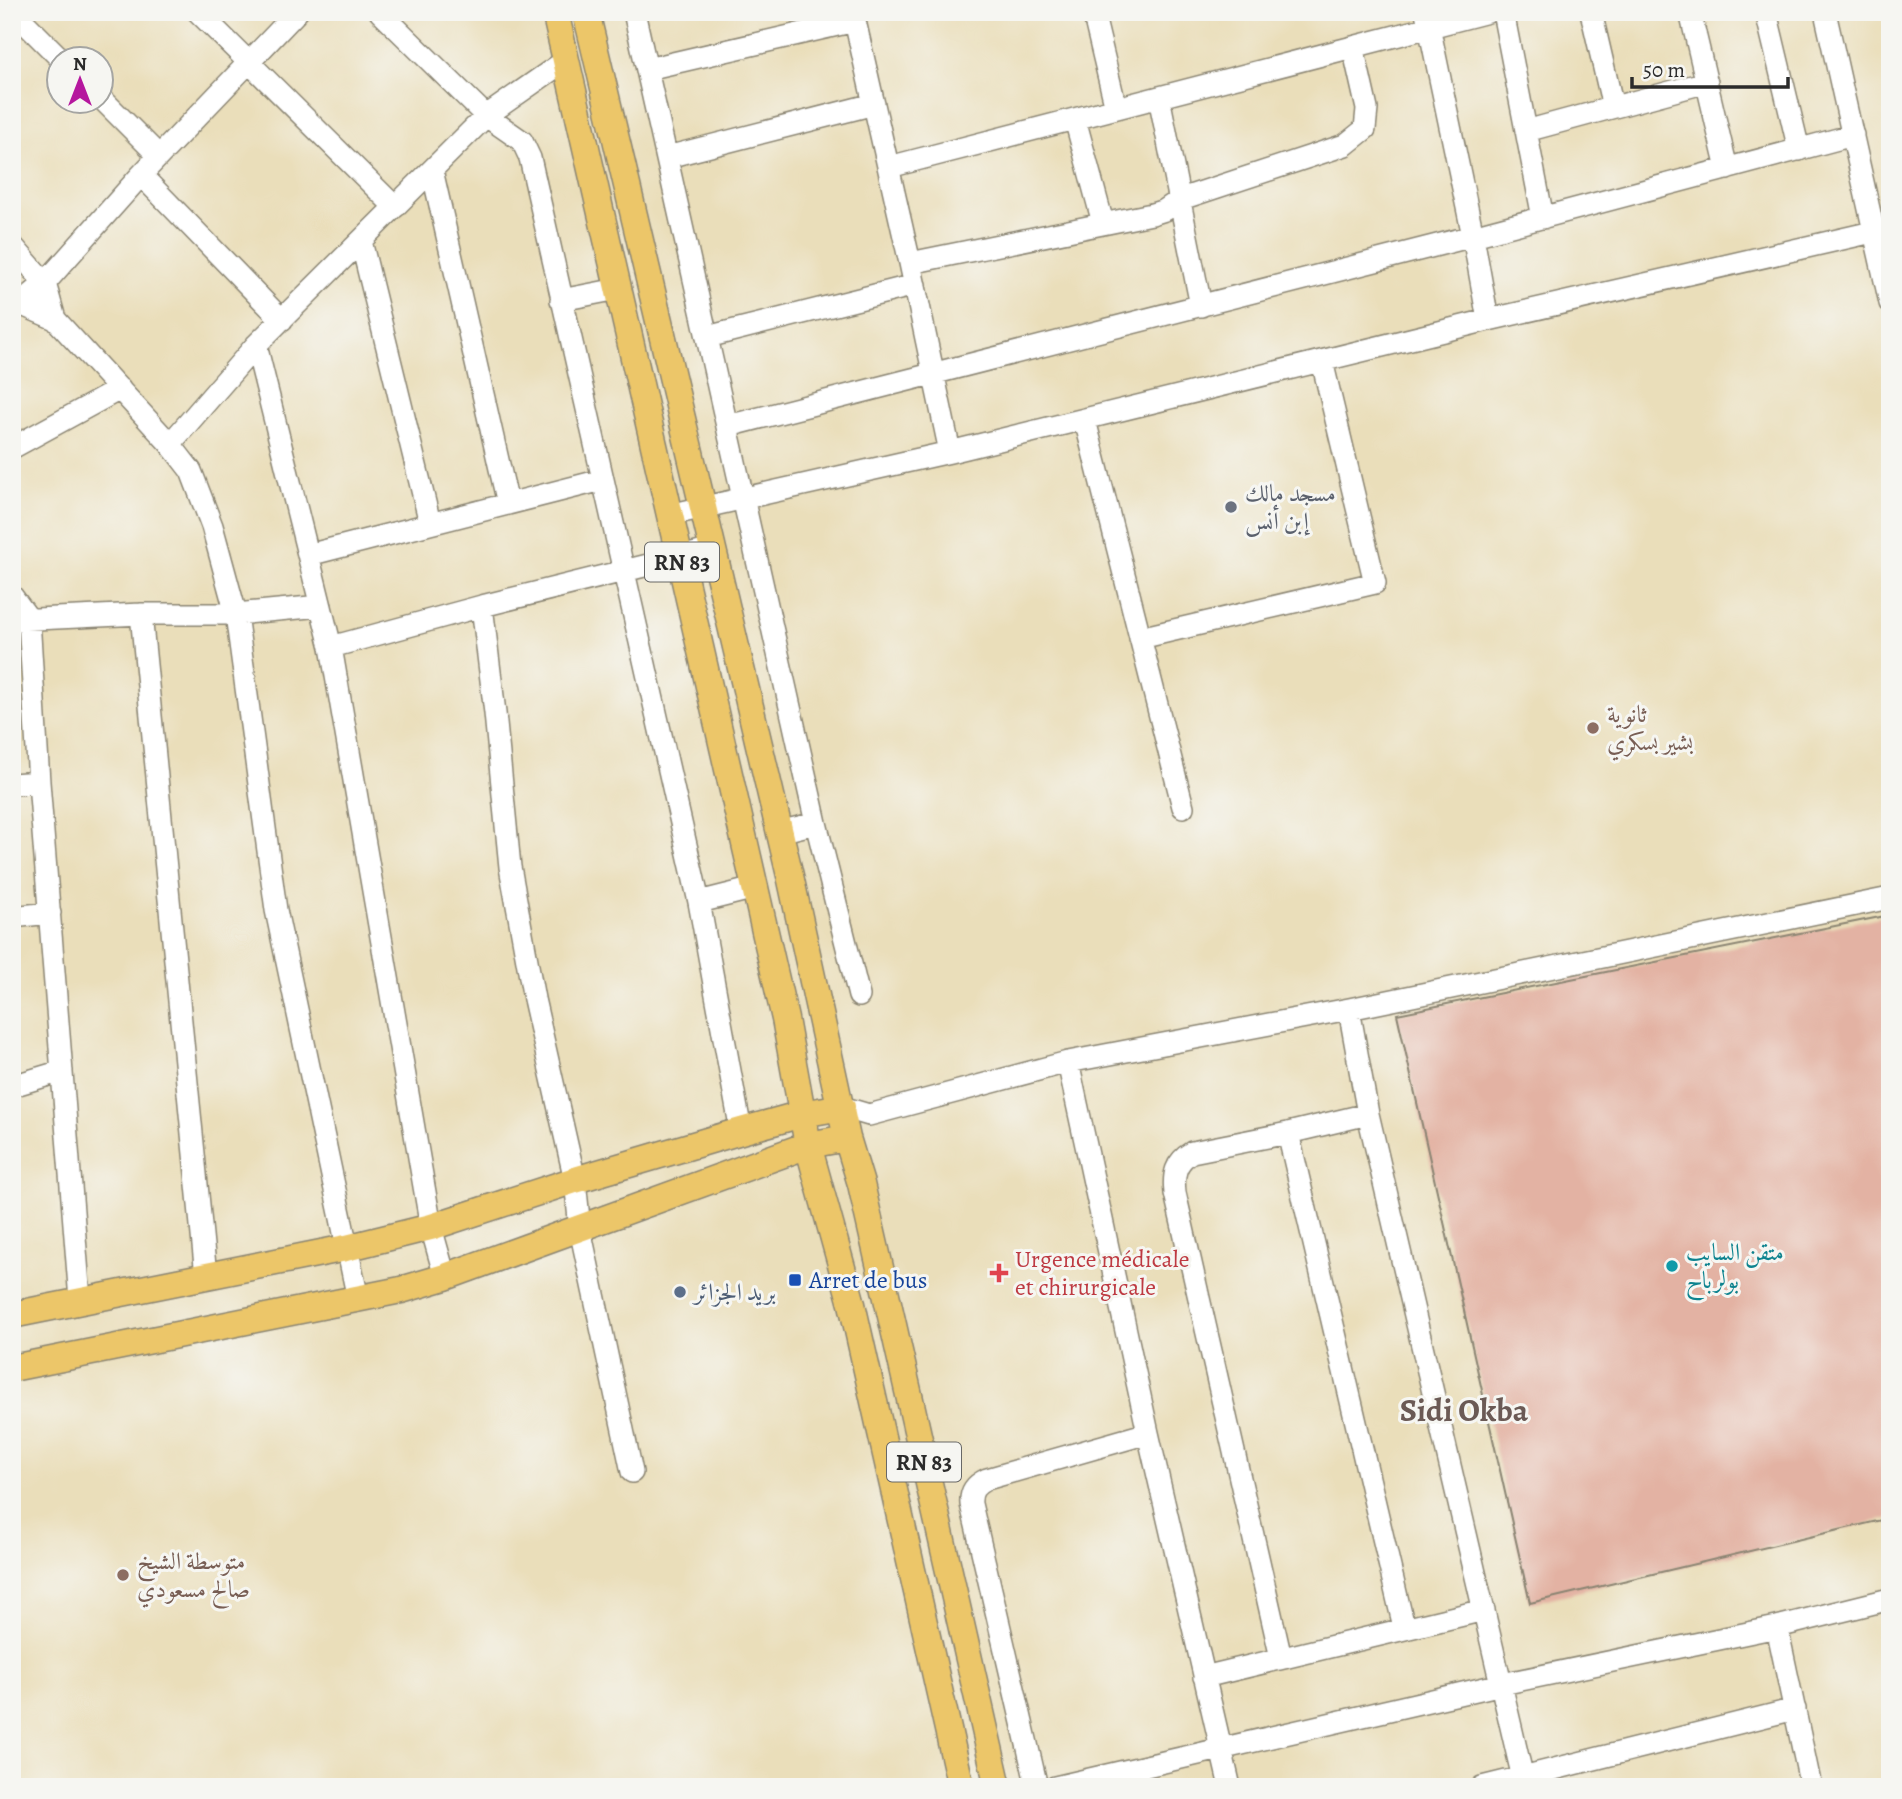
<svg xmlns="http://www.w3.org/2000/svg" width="1902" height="1799" viewBox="0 0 1902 1799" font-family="Alegreya,Amiri,serif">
  <rect width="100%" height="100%" fill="#f6f6f2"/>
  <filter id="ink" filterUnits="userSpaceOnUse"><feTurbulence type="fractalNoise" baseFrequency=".0143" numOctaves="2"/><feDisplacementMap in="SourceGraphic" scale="14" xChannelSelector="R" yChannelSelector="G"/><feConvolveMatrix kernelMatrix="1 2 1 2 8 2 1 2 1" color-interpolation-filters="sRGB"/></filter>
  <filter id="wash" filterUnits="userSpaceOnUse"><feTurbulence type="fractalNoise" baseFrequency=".00686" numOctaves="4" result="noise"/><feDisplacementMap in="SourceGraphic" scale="28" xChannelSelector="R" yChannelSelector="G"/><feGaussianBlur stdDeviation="1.57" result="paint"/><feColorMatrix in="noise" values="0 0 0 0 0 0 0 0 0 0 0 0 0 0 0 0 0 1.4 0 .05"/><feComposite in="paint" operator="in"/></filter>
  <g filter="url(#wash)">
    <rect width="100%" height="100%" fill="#eadeba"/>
    <g id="blocks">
      <path fill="#e3b2a3" d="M1890,915V1518L1530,1603L1397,1014Z"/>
    </g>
  </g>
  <g filter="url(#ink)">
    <use href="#blocks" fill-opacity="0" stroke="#8a8472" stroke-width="2"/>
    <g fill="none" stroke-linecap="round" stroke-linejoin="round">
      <g stroke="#8a8472" stroke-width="24">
        <path id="minor" d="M14,12L62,60
          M198,12L395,207
          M380,12L486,116L522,141L530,158L699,902L741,1131
          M634,12L816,823L859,996
          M853,12L910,263L950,452
          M1093,12L1116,108
          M1426,12L1473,236L1488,320
          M1503,12L1543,218
          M1591,12L1613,107
          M1690,12L1727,169
          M1766,12L1799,150
          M1825,12L1890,303
          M647,69L855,21
          M1159,97L1201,306
          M102,99L159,156
          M1075,119L1103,223
          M1526,131L1707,82
          M667,157L874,104
          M889,167L1488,12
          M432,170L508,504
          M141,175L282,320
          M361,241L430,523
          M12,245L45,283L55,319
          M910,263L1152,214L1165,210L1181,199L1345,145L1365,129L1367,109L1353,47
          M12,295L20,304L55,319L170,444L191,471L212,526L236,614L276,910L358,1299
          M561,300L618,289
          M20,304L45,283L141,175L297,12
          M707,337L915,285
          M256,345L331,647L431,1227L445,1277
          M1085,420L1183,807
          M728,426L1473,236L1853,135
          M170,444L256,345L486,116L566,60
          M12,448L120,389
          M669,515L950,452L1488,320L1890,228
          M308,555L602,480
          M12,596L29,619L39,782L80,1300
          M482,606L495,713L510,867L534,999L575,1180L580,1229L632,1472
          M141,614L206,1276
          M15,620L141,614H236L321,606
          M1140,638L1375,583L1322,361
          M331,647L482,606L713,549
          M12,784L39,782
          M779,832L816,823
          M699,902L755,888
          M12,917L50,913
          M1349,1009L1368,1114L1525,1787
          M1068,1062L1148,1433L1230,1787
          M12,1086L62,1071
          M842,1107L869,1115L1068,1062L1349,1009L1890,898
          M1288,1133L1404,1627
          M1777,1627L1811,1787
          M1281,1658L1175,1193C1173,1175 1175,1162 1192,1152L1288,1133L1368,1114
          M1204,1677L1484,1610
          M1037,1787L971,1504C970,1491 975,1485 987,1479L1148,1433
          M1055,1787L1502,1684L1777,1627L1890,1599
          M1482,1787L1795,1709"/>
      </g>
      <g stroke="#8a8472" stroke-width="29">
        <path id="major" d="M555,12L785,1019L808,1145L852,1304L961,1787
          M586,12L791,880L847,1138L861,1184L998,1787
          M12,1315L346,1248L431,1227L575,1180L741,1131L802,1114L842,1107
          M12,1368L401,1290L445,1277L808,1145L847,1138"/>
      </g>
      <use href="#minor" stroke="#fff" stroke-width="21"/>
      <use href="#major" stroke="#ecc669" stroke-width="26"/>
    </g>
  </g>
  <circle fill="#6b7280" stroke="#f6f6f2" stroke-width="2.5" cx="1231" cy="507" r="7"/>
  <g fill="#8d6e63" stroke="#f6f6f2" stroke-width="2.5">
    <circle cx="1593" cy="728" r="7"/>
    <circle cx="123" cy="1575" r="7"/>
  </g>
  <circle fill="#0f9aa8" stroke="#f6f6f2" stroke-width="2.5" cx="1672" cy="1266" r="7"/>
  <path fill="#e0444e" stroke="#f6f6f2" stroke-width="2.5" d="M995.5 1262.5h7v7h7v7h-7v7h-7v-7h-7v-7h7z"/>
  <rect fill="#1a4fb4" stroke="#f6f6f2" stroke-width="2.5" x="788" y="1273" width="14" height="14" rx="3.5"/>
  <circle fill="#5c6f8a" stroke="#f6f6f2" stroke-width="2.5" cx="680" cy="1292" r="7"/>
  <g text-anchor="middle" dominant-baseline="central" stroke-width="6" stroke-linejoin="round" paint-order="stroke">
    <g fill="#f6f6f2" stroke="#686867" stroke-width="2">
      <rect x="645" y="542.5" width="74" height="39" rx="5"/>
      <rect x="887" y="1442.5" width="74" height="39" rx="5"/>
    </g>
    <g font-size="23" font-weight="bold" fill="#2b2b2b">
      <text x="682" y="562">RN 83</text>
      <text x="924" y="1462">RN 83</text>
    </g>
    <g font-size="24" fill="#5b616d" stroke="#f6f6f2" text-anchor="start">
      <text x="1245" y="493">مسجد مالك<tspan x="1245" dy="28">إبن أنس</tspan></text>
    </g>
    <g font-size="24" fill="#785e54" stroke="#f6f6f2" text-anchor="start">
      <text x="1607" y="714">ثانوية<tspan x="1607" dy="28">بشير بسكري</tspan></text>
      <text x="137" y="1561">متوسطة الشيخ<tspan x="137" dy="28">صالح مسعودي</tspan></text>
    </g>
    <g font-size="24" fill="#0d838f" stroke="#f6f6f2" text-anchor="start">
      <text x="1686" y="1252">متقن السايب<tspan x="1686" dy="28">بولرباح</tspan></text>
    </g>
    <g font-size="24" fill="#be3a42" stroke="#f6f6f2" text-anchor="start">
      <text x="1015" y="1259">Urgence médicale<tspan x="1015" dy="28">et chirurgicale</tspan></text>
    </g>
    <g font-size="24" fill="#164399" stroke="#f6f6f2" text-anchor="start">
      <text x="809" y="1280">Arret de bus</text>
    </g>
    <g font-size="24" fill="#4e5e75" stroke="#f6f6f2" text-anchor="start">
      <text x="694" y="1292">بريد الجزائر</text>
    </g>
    <g font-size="32" font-weight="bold" fill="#6b5a55" stroke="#f6f6f2">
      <text x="1464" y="1410">Sidi Okba</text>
    </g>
  </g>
  <rect width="1902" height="1799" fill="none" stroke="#f6f6f2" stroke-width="42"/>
  <g transform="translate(80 80)"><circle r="33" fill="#f6f6f2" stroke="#a5a5a2" stroke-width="2"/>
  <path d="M0-5L12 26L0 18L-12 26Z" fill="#b5179e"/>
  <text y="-10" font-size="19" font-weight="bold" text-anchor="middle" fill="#2b2b2b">N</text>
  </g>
  <path d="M1632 77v10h156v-10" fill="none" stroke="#2b2b2b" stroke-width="3.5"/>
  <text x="1643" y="77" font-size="21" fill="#2b2b2b" stroke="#f6f6f2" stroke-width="5" paint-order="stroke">50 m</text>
</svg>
